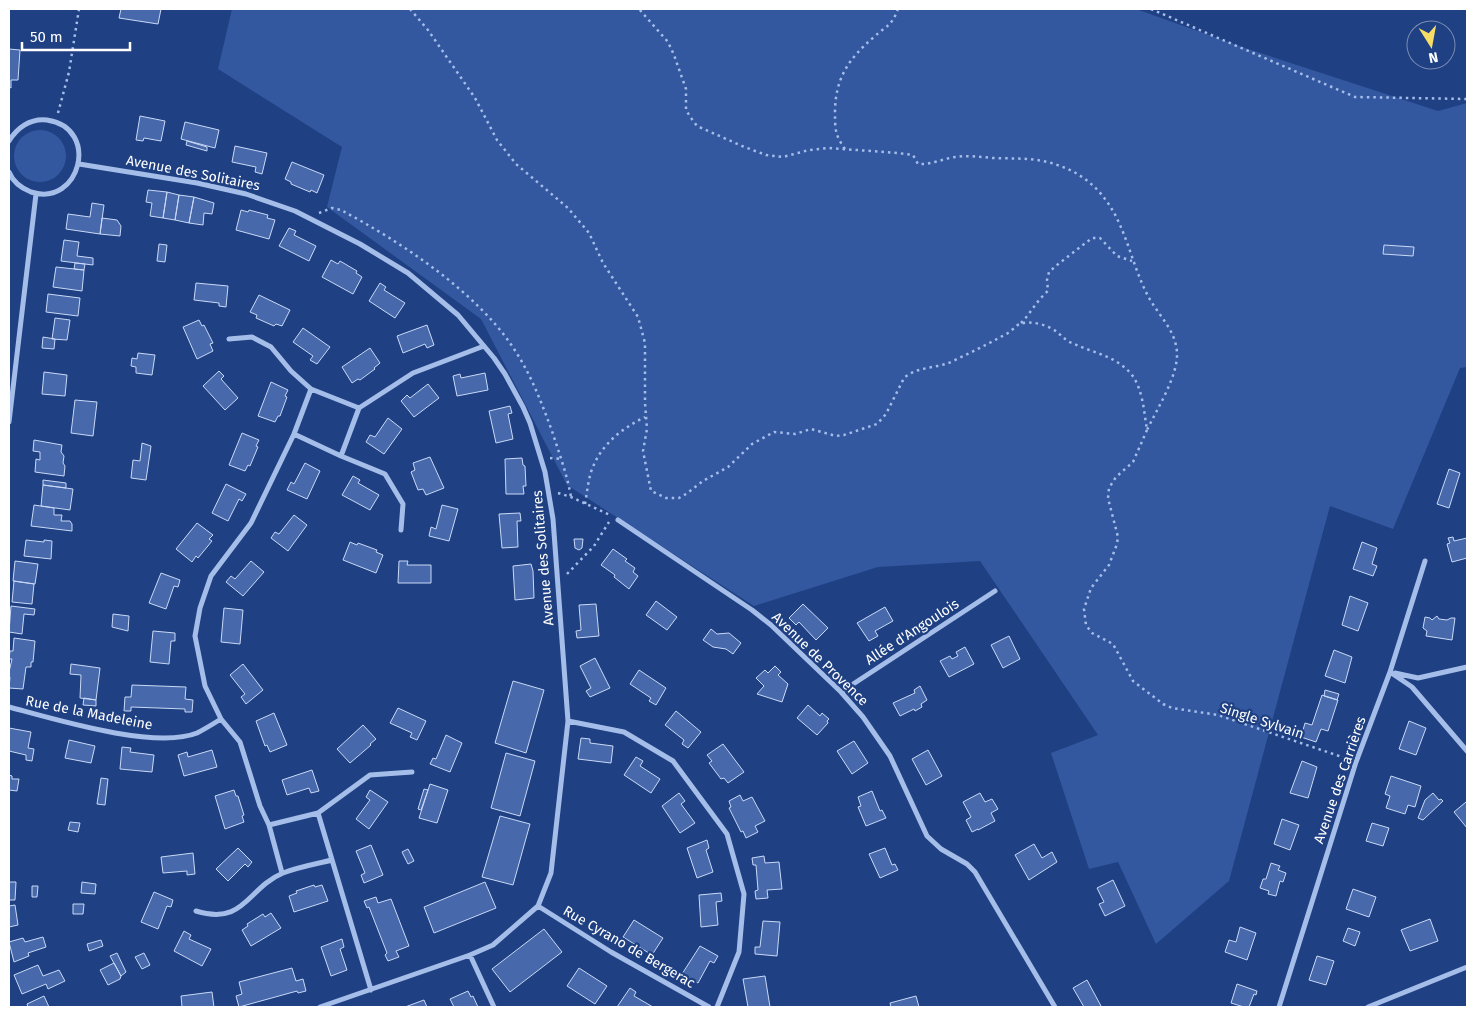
<svg xmlns="http://www.w3.org/2000/svg" width="1476" height="1016" viewBox="0 0 1476 1016" font-family="'Fira Sans',sans-serif">
  <rect width="100%" height="100%" fill="#1f4082"/>
  <path fill="#3358a0" d="M232,9H1136L1248,49L1438,111L1467,103V367L1460,368L1393,529L1330,506L1229,881L1156,944L1118,862L1089,869L1051,753L1098,735L980,561L878,567L754,606L567,485L481,319L327,207L342,147L218,69Z
    M14 156a26 26 0 1 1 52 0a26 26 0 1 1-52 0Z"/>
  <path fill="#4769ab" stroke="#c9d9f7" d="M121,9H161L158,24L119,18Z
    M9,49L20,50L18,80H11V88L9,87Z
    M140,116L165,121L161,141L144,138L143,141L136,140Z
    M185,122L219,130L215,148L181,139Z
    M187,141L207,147V151L186,145Z
    M235,146L267,153L262,174L255,172L256,167L232,162Z
    M292,162L324,175L317,193L311,190L310,192L291,184V182L285,179Z
    M148,190L167,192L163,218L150,216L152,203L146,202Z
    M167,192L179,195L175,220L163,218Z
    M179,195L194,197L189,223L175,220Z
    M194,197L214,203L212,214L204,213L203,225L189,223Z
    M92,203L104,205L100,234L66,229L68,214L90,217Z
    M241,210L248,212L249,210L268,215L267,218L275,220L269,239L236,230Z
    M102,218L117,220L121,226L120,236L100,234Z
    M289,228L296,231L294,235L316,246L309,261L279,246Z
    M64,240L79,242L77,256L93,258V265L61,261Z
    M159,244L167,245L165,262L157,261Z
    M1384,245L1414,247L1413,256L1383,254Z
    M331,260L338,264L340,261L357,271L356,273L362,277L353,294L322,277Z
    M75,263L85,264L84,270L74,269Z
    M56,267L84,270L82,291L53,287Z
    M196,283L228,286L226,307L219,306V303L194,300Z
    M380,283L386,287L384,290L405,303L395,318L369,301Z
    M48,294L80,298L78,316L46,312Z
    M259,295L290,310L282,326L276,324L274,326L256,318L257,315L250,312Z
    M55,318L70,320L67,340L52,339Z
    M199,320L202,326L204,325L213,343L210,344L213,351L197,359L183,327Z
    M427,325L434,345L427,348L425,344L403,353L397,336Z
    M303,328L330,347L317,364L310,360L313,356L293,342Z
    M43,337L55,339L54,349L42,348Z
    M370,348L380,363L374,368L375,369L360,380L358,379L352,383L342,367Z
    M138,353L155,355L152,375L136,373V367L131,366L132,358L137,359Z
    M219,371L224,376L221,379L238,398L225,410L203,386Z
    M44,372L67,375L65,396L42,394Z
    M485,373L488,390L457,396L453,376L460,374L461,378Z
    M271,382L288,390L285,396L287,397L280,416H278L275,422L258,416Z
    M428,384L439,398L414,417L401,401L407,395L410,398Z
    M75,400L97,402L93,436L71,433Z
    M510,406L512,413L508,414L513,439L496,443L489,411Z
    M388,418L402,429L384,454L366,442L370,435L375,437Z
    M242,433L259,440L256,446L258,447L250,466L248,465L245,471L229,465Z
    M34,440L62,445L61,452L64,456L63,463L65,466L64,476L35,472L36,459L40,460V452L33,451Z
    M142,443L151,446L146,480L131,478L133,460L140,461Z
    M430,457L444,488L426,495L423,489L418,490L411,472L415,470L413,463Z
    M522,458L523,465L525,466L526,486H523L524,494H506L505,459Z
    M305,463L320,471L307,499L287,490L291,482L294,484Z
    M1449,469L1460,473L1449,508L1437,504Z
    M353,476L360,480L358,483L379,495L370,510L342,495Z
    M43,480L66,483V488L43,485Z
    M226,484L246,494L242,501L239,499L228,521L212,513Z
    M43,485L73,489L70,510L41,506Z
    M34,505L54,508V515H62L61,521H70L72,524V531L31,526Z
    M442,505L458,509L449,541L429,536L431,527L436,529Z
    M520,513L521,521H517L518,547L502,548L499,514Z
    M294,515L307,525L288,551L271,538L275,532L279,534Z
    M197,523L213,535L209,539L212,541L198,558L196,556L192,562L176,549Z
    M1453,537L1454,541L1467,538V558L1452,562L1447,544L1450,543L1448,538Z
    M574,539H583L582,548L579,550L575,548Z
    M26,540L44,542V540L52,541L51,559L24,556Z
    M350,542L357,545L358,543L377,550L376,552L383,555L376,573L343,560Z
    M1362,542L1377,548L1372,564L1377,566L1373,576L1353,569Z
    M613,549L627,559L625,561L635,568L633,572L638,576L629,589L614,577L615,575L601,565Z
    M15,561L38,564L35,584L13,581Z
    M251,561L264,572L243,596L226,582L231,576L235,579Z
    M399,561H408L407,565H431V583H398Z
    M531,564L533,571L534,598L515,600L513,566Z
    M161,573L180,580L178,587L174,586L166,609L149,603Z
    M14,581L34,584L32,604L12,602Z
    M1350,596L1368,603L1358,631L1342,625Z
    M656,601L677,617L667,630L646,615Z
    M596,604L599,636L577,638L576,631L581,630L579,605Z
    M803,604L828,628L816,640L799,622L796,625L789,618Z
    M11,606L35,609L34,615L24,614L22,634L9,632Z
    M885,607L893,621L875,631L878,636L869,641L857,623Z
    M224,608L243,610L240,644L221,642Z
    M113,614L129,616L128,631L112,627Z
    M1437,616L1439,619L1447,620L1451,618H1455L1452,640L1426,636L1427,631L1423,628L1425,617L1430,618L1432,620Z
    M711,629L717,634L729,633L741,643L733,654L726,649L713,647L703,640Z
    M153,631L175,633V641H171L169,664L150,662Z
    M1009,636L1020,659L1003,668L991,645Z
    M14,638L35,641L33,662H31V667H26L23,689L9,688L10,677L9,676V672L12,659H9L10,651H13Z
    M965,647L974,664L949,677L940,661L950,656L952,659L958,656L956,652Z
    M1334,650L1352,657L1345,683L1325,676Z
    M595,658L610,688L590,697L586,691L591,688L580,666Z
    M71,664L100,668L96,700L80,698L81,675L70,674Z
    M243,664L263,690L246,704L241,697L245,694L230,675Z
    M775,666L781,672L778,675L788,684L782,702L757,694L764,686L756,678L765,670L768,673Z
    M639,670L666,688L656,705L649,701L651,698L630,684Z
    M513,681L544,690L526,753L495,743Z
    M132,685L186,687L185,699L193,700L192,712H185V709L131,707V711H124L125,697H131Z
    M920,686L927,700L921,704L922,707L915,711L914,709L900,716L893,703L915,693L914,690Z
    M1325,690L1339,694L1337,700L1324,696Z
    M1322,695L1338,700L1328,731L1321,729L1316,742L1301,737L1305,723L1312,725Z
    M84,698L96,700V706L83,705Z
    M808,705L820,716L822,713L829,719L827,721L828,723L817,735L797,718Z
    M398,708L426,721L417,740L410,737L412,733L390,723Z
    M676,711L701,732L688,748L682,744L684,740L665,725Z
    M274,713L287,745L270,752L267,745L265,746L256,721Z
    M1409,721L1426,728L1416,755L1399,749Z
    M363,725L376,739L370,744L371,745L350,763L337,749Z
    M9,728L31,732L28,748L34,749L32,761L26,760V755L9,751Z
    M446,735L462,743L450,772L430,764L433,758L436,759Z
    M581,738L590,739V743L613,746L611,763L578,759Z
    M69,740L95,746L91,763L65,758Z
    M854,741L868,763L852,774L837,751Z
    M723,744L744,772L728,783L724,778L721,779L709,763L712,761L707,755Z
    M122,747L131,748L130,752L154,755L152,772L120,769Z
    M212,750L217,767L184,776L178,755L187,752L188,757Z
    M928,750L942,776L926,785L912,759Z
    M506,753L535,761L520,816L491,808Z
    M636,757L643,761L640,766L660,779L651,793L624,775Z
    M1302,761L1317,767L1308,798L1290,793Z
    M312,770L319,791L311,793L309,788L287,795L282,780Z
    M9,775L12,776V779H19L17,791L9,790Z
    M1391,776L1421,786L1415,807L1408,805L1405,814L1386,808L1390,796L1385,794Z
    M101,778L108,779L105,805L97,804Z
    M430,784L448,790L437,823L419,818Z
    M424,789L428,790L421,810L418,809Z
    M234,790L236,796H238L244,815L242,816L244,822L225,829L215,796Z
    M370,790L388,802L369,829L356,819L370,800L366,797Z
    M872,791L880,811L882,810L886,818L866,826L858,807L861,806L858,797Z
    M679,793L685,801L681,804L695,823L680,833L662,806Z
    M980,793L985,802L992,799L998,809L991,813L995,821L978,830V829L972,832L966,820L971,817L963,802Z
    M1433,793L1439,800L1441,799L1443,801L1423,820L1418,818L1425,800Z
    M740,795L743,801L752,797L765,821L755,826L758,832L746,838L743,831L741,832L729,808L731,807L729,801Z
    M1466,802L1467,803V828L1454,812Z
    M500,816L530,824L513,885L482,877Z
    M1282,819L1299,825L1290,850L1274,844Z
    M70,822L80,823L78,832L68,830Z
    M1372,823L1389,828L1383,846L1366,841Z
    M707,840L709,848L706,850L713,872L697,878L687,848Z
    M1034,844L1042,858L1052,852L1057,862L1029,880L1015,855Z
    M371,845L383,875L364,883L361,875L365,873L356,851Z
    M238,848L252,862L248,867L245,864L228,881L216,869Z
    M885,848L892,865L895,864L898,870L880,878L869,854Z
    M408,849L414,861L408,864L402,852Z
    M193,853L195,874L187,875V871L163,873L161,857Z
    M764,856L765,863L779,862L782,889L767,890L768,898L756,899L755,891L758,890L756,865H753L752,858Z
    M1271,863L1280,866L1278,870L1286,873L1283,882L1280,881L1276,896L1268,894L1269,891L1260,888L1263,879H1266Z
    M1113,880L1125,906L1105,916L1099,904L1104,902L1097,888Z
    M9,882H16L15,900H9Z
    M82,882L96,884L95,894L81,893Z
    M485,882L496,908L434,933L424,907Z
    M314,885L315,887L322,885L328,901L294,912L289,896L297,893L296,891Z
    M32,886H38L37,897H32Z
    M1353,889L1376,897L1369,917L1346,909Z
    M154,892L173,900L171,907L167,906L158,929L141,922Z
    M721,893L722,901L716,902L718,925L701,927L699,895Z
    M376,897L378,903L391,899L409,946L396,951L399,957L388,961L385,955L387,953L369,907L367,908L364,901Z
    M73,904H84L83,914H73Z
    M15,905L18,925L9,927V906Z
    M271,913L281,928L251,946L242,930L248,926L247,924L263,914L265,917Z
    M1430,919L1438,941L1410,951L1401,930Z
    M634,920L663,938L652,955L623,937Z
    M763,921L780,922L777,956L755,954V947H760Z
    M1240,927L1256,933L1247,960L1225,952L1229,940L1236,942Z
    M1348,928L1360,932L1355,946L1343,941Z
    M544,929L562,952L510,992L492,969Z
    M184,931L191,935L189,939L211,949L202,966L174,951Z
    M43,937L46,947L28,953L29,956L14,962L9,942L23,938L25,942Z
    M342,939L344,947L340,949L347,970L331,976L321,947Z
    M101,940L103,946L89,951L87,944Z
    M700,946L718,956L714,963L710,961L698,983L682,974Z
    M117,953L126,972L121,976L110,956Z
    M144,953L150,965L142,969L135,957Z
    M1317,956L1334,961L1326,985L1309,980Z
    M114,963L121,976L120,979L108,985L100,970Z
    M38,965L43,976L59,970L65,981L48,989L46,984L22,994L14,975Z
    M292,968L296,981L303,979L306,991L298,993L297,991L239,1007L236,996L242,994L239,982Z
    M579,968L607,986L595,1004L567,986Z
    M765,976L770,1007H748L743,979Z
    M1087,980L1101,1006L1098,1007H1084L1073,988Z
    M1237,984L1257,991L1256,995L1254,994L1249,1007H1244L1231,1003Z
    M630,988L636,992L634,996L653,1007H617Z
    M468,991L471,997L473,996L478,1007H454L450,999Z
    M212,992L214,1007H182L181,996Z
    M44,996L49,1007H28L27,1004Z
    M916,996L919,1007H891L890,1003Z
    M424,1000L427,1007H405Z"/>
  <g fill="none" stroke-linecap="round" stroke-linejoin="round">
    <path stroke="#a5bde9" stroke-width="2.5" stroke-dasharray="2.5 4" stroke-linecap="butt" d="M410,9L428,30L475,98L497,140L516,164L568,208L589,233L603,263L638,317L645,343V403L647,429L643,451L651,491L666,498H679L686,494L703,481L728,467L752,444L774,432L795,434L811,429L836,436L844,435L877,424L886,414L904,378C917,366 937,369 953,361C972,352 990,343 1008,333C1012,331 1016,325 1020,324C1031,320 1048,325 1057,332C1062,336 1066,341 1072,343C1093,353 1117,356 1132,375C1143,390 1144,412 1147,430C1157,409 1178,376 1177,353C1176,330 1158,315 1148,296C1132,266 1126,226 1105,199C1094,184 1078,172 1060,166C1038,157 1016,159 993,158C980,157 967,155 955,157C942,159 931,165 918,164L913,155L898,153L829,148L809,150L783,157L774,156L766,155L742,146L697,126L691,118L686,110V89L674,55L668,42L639,9
      M1151,9L1355,97L1467,99
      M58,113L69,72L79,9
      M845,149C835,135 835,129 835,113C835,79 848,59 874,37C887,25 891,27 898,9
      M319,213L332,208L341,210C401,242 479,293 516,352C532,377 542,404 552,431C559,453 567,474 571,497
      M1021,323C1031,313 1037,300 1048,291L1047,280L1049,272L1057,265L1092,238H1100L1117,256L1132,261
      M1147,430L1133,462L1116,477L1109,488L1108,498L1118,537L1117,544L1109,565L1091,588L1084,609L1086,625L1092,633L1113,644L1133,681L1163,704L1172,708L1218,715L1348,759
      M550,458L561,459
      M558,493L571,497L610,515
      M585,504C587,493 588,482 591,472C600,445 621,429 645,417
      M567,574L594,546L609,522"/>
    <path stroke="#a5bde9" stroke-width="5" d="M9,141C17,128 30,118 47,120C101,128 80,208 31,192C21,188 13,182 9,172
      M79,164L197,183L246,194L295,211L360,244L408,273L458,315L494,358L505,374L523,407L530,423L545,472L553,519L568,721L551,873L538,906L493,945L470,955L320,1007
      M229,339L252,337L271,347L291,371L311,389
      M9,422L36,194
      M294,434L311,389L359,408
      M341,456L385,474L403,504L401,530
      M618,520L752,610L771,625L841,692L863,717L890,756L927,836L941,849L967,864L975,872L1055,1007
      M1390,672L1412,687L1467,751
      M1395,673L1418,678L1467,667
      M841,692L995,591
      M9,707C54,719 155,750 197,733C205,729 213,724 221,719
      M568,721L624,732L673,761L727,834L744,894L739,952L717,1007
      M318,813L371,990
      M269,825L318,813L370,775L412,772
      M282,873L269,825L260,806L240,742L221,719L205,686L195,636L200,608L211,576L251,523L294,434L341,456L359,408L413,373L484,346
      M538,906L611,952L709,1007
      M196,911C245,926 247,888 283,873C298,867 316,864 332,860
      M470,955L494,1007
      M1279,1007L1356,762L1390,672L1425,561
      M1368,1007L1467,967"/>
  </g>
  <g text-anchor="middle" dominant-baseline="central" stroke-width="4.5" stroke-linejoin="round" paint-order="stroke">
    <g font-size="14" fill="#fff" stroke="#1f4082">
      <text transform="translate(193 173) rotate(11)">Avenue des Solitaires</text>
      <text transform="translate(543 558) rotate(-95)">Avenue des Solitaires</text>
      <text transform="translate(912 632) rotate(-33)">Allée d'Angoulois</text>
      <text transform="translate(820 659) rotate(44)">Avenue de Provence</text>
      <text transform="translate(89 713) rotate(11)">Rue de la Madeleine</text>
      <text transform="translate(1262 721) rotate(18)">Single Sylvain</text>
      <text transform="translate(1340 780) rotate(-71)">Avenue des Carrières</text>
      <text transform="translate(629 947) rotate(30)">Rue Cyrano de Bergerac</text>
    </g>
  </g>
  <rect width="1476" height="1016" fill="none" stroke="#ffffff" stroke-width="20"/>
  <g transform="translate(1431 45) rotate(169)"><circle r="24" fill="#1f4082" stroke="#798cb4"/>
  <path d="M0-4L9 19L0 12L-9 19Z" fill="#f7dc65"/>
  <text y="-8" font-size="14" font-weight="bold" text-anchor="middle" fill="#ffffff">N</text>
  </g>
  <path d="M22 42v8h108v-8" fill="none" stroke="#ffffff" stroke-width="2.5"/>
  <text x="30" y="42" font-size="15" fill="#ffffff" stroke="#1f4082" stroke-width="4" paint-order="stroke">50 m</text>
</svg>
